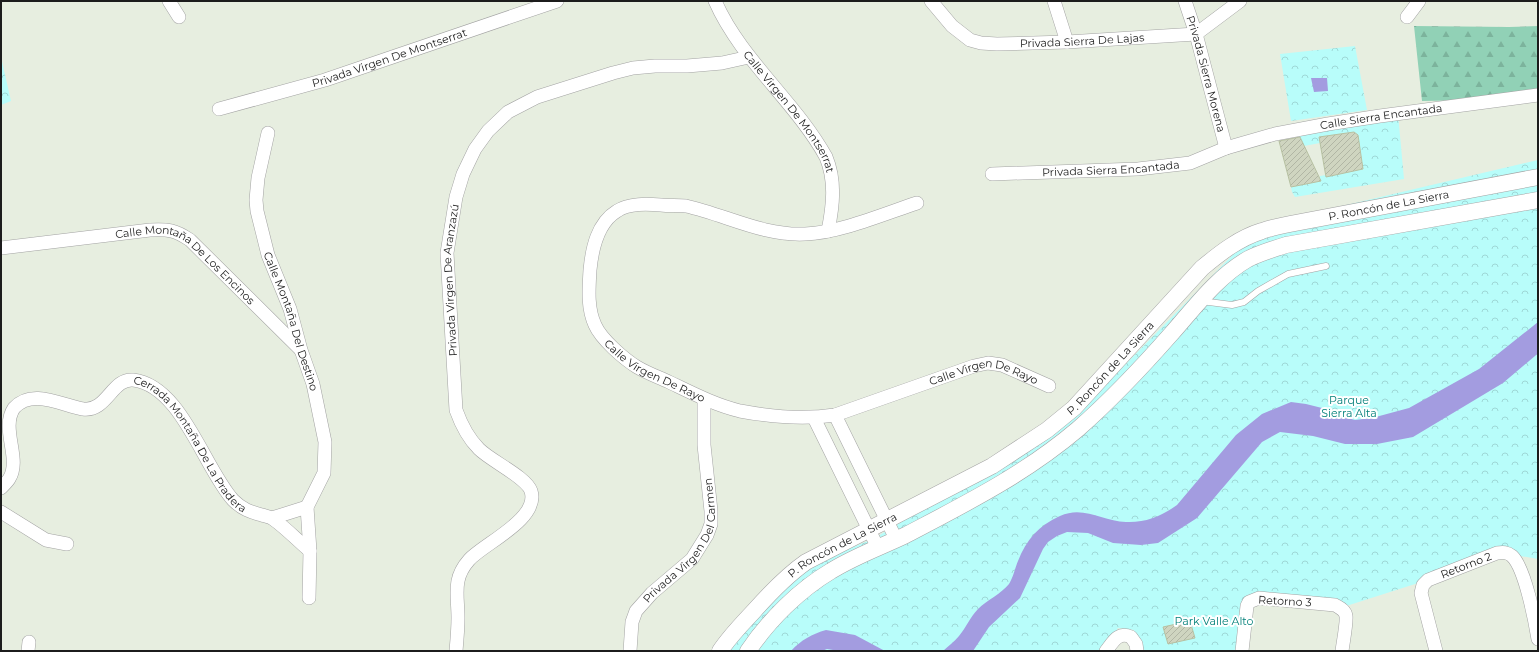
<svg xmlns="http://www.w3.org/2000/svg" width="1539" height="652" viewBox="0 0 1539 652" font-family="Montserrat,sans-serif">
  <defs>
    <pattern id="forest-firs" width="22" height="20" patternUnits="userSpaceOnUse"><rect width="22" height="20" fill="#91d1b6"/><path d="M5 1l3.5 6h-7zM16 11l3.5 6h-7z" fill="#7cb39c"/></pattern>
    <pattern id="park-crowns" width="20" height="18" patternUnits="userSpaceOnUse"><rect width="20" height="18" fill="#b8fdfa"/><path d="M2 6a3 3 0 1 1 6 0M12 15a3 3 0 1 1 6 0" fill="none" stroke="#9ed8d6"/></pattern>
    <pattern id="building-hatch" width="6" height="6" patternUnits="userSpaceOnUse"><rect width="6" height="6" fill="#cfd5c0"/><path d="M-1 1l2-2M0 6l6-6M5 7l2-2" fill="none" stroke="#b1b6a4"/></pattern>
  </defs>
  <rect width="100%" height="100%" fill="#e7eee0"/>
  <path fill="url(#forest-firs)" d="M1414,26L1509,27L1538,26V90L1478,100L1422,101Z"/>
  <path fill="url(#park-crowns)" d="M1355,46L1367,110L1291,121L1280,54Z
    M1,57L11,101L1,105Z
    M1398,114L1404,179L1295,197L1292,192L1291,187L1319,181L1320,176L1363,169L1358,135L1354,132L1319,137L1320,143L1304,146L1297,132Z
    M1538,160V559L1509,554L1340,608L1259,598L1246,615L1242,651H1139L1134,630L1118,628L1103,651H721L793,571L873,539L1068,423L1262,225Z"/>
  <path fill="#a39ce0" d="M1311,78H1327L1328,91L1314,92Z
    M1538,322V353L1535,356L1503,383L1413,437L1377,444H1345L1313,436L1280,432L1262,442L1197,518L1158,543L1141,545L1113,543L1088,533L1067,532L1057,536L1048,542L1043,549L1020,598L989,627L973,651H943C948,646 954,642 959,636C966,628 970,617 978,609C987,600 1001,594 1009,584C1013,578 1015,568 1018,561C1026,540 1039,525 1060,516C1083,505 1103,521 1126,522C1145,523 1162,516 1177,505L1236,435L1262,414L1291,402L1306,404L1322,408L1337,415L1355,420L1372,418L1409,408L1479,369Z
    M826,630L855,635L885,651H839L827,649L822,651H791C801,640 812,634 826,630Z"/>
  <path fill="url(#building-hatch)" stroke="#b7c1a2" d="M1354,132L1358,135L1363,169L1326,177L1319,137Z
    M1300,137L1321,181L1291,187L1279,141Z
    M1190,621L1195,638L1168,644L1163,627Z"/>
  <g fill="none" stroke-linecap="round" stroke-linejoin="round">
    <g stroke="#a3a3a3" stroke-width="7">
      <path id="service" d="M1201,301L1232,305L1244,302L1258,291L1288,274L1326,266"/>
    </g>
    <g stroke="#a3a3a3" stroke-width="14">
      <g id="minor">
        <path d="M169,1L179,17"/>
        <path id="s1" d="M715,1C741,60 795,101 826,157C836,181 833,206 828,231"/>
        <path id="s2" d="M931,1L952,26L970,40L981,43L997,44L1067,42L1196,34L1240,1"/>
        <path d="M1054,1L1067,42"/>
        <path id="s3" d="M1185,1L1196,34L1226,148"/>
        <path d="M1407,17L1419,1"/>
        <path id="s4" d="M219,109L325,80L557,1"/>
        <path id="s5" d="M268,133L258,178L256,200L257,211L268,255L290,309L301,350L313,384L325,442L324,473L307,507L310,551L309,598"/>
        <path id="s6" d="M992,174L1138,169L1190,163L1226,148L1275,134L1328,124L1380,116L1538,95"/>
        <path id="s7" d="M917,203C884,214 839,233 805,234C763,236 726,215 686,206C678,205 669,206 661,205C647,204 629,203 617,211C597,223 592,249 590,270C589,288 587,308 595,325C601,339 624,359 637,367C647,373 658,377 669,382C692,393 715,405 740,411C772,417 802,420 835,415L974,366L988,363L1002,365L1049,386"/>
        <path id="s8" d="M1,248L150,230C168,229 175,230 190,240L300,349"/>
        <path d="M835,415L896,539"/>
        <path d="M814,418L878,548"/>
        <path id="s9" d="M1,488C4,485 7,482 9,479C22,459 0,429 14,408C32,388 61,405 83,409C107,412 112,378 133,380C181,385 204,468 233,500C242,509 250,512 262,515C265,516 270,517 273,519C286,528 298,541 310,551"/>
        <path d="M1,512L46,540L67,544"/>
        <path d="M272,518L307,507"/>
        <path d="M28,651L29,642"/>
        <path id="s10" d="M456,651C457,640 458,629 458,618C458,595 452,579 469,560C483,544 540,519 531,491C526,477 491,461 479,449C469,439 461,424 456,410L447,253L456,197L463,174L475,149L488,131L508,112L537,97L613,73L633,68L655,66H687L722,63L749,57"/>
        <path id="s11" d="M630,651L632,622L636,611L652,593L692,559L707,535L711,524V511L704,445V399"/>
        <path d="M1106,651C1113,642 1118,631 1131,637L1136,644L1137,651"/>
        <path d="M1242,651L1247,606L1249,602L1259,598L1335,605C1340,608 1345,610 1346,616C1347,622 1343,643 1342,651"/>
        <path id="s12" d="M1436,651L1421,593L1423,585L1428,580L1497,553C1503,552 1507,552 1512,556C1525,568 1535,621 1538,639"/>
      </g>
    </g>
    <g stroke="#a3a3a3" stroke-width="17">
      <g id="tertiary">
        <path id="s13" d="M720,651C730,636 742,624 754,611C770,593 786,576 806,562L992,466L1047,430L1074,408L1202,268C1220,253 1239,238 1262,231C1271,228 1280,226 1290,224L1538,177"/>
        <path d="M748,651C769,620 799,590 831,571C855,556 881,547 906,535C967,503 1025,474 1078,429C1111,400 1143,366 1172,333C1195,307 1217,277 1248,259C1260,253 1273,249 1286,245L1538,200"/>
      </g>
    </g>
    <use href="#service" stroke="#fff" stroke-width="6"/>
    <use href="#minor" stroke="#fff" stroke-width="13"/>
    <use href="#tertiary" stroke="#fff" stroke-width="16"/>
  </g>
  <g text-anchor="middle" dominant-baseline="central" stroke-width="4" stroke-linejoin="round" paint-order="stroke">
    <g font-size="11" fill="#1c1c1c" stroke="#fff">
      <text stroke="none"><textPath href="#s2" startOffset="168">Privada Sierra De Lajas</textPath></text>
      <text stroke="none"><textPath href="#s4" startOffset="178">Privada Virgen De Montserrat</textPath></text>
      <text stroke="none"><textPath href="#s3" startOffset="76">Privada Sierra Morena</textPath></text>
      <text stroke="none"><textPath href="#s1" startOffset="134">Calle Virgen De Montserrat</textPath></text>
      <text stroke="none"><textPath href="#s6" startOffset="396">Calle Sierra Encantada</textPath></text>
      <text stroke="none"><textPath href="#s6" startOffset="119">Privada Sierra Encantada</textPath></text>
      <text stroke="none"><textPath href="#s13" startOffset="824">P. Roncón de La Sierra</textPath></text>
      <text stroke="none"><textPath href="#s8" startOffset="198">Calle Montaña De Los Encinos</textPath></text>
      <text stroke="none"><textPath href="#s10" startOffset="435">Privada Virgen De Aranzazú</textPath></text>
      <text stroke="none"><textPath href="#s5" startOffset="195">Calle Montaña Del Destino</textPath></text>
      <text stroke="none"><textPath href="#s13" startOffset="488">P. Roncón de La Sierra</textPath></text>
      <text stroke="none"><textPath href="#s7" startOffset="510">Calle Virgen De Rayo</textPath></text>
      <text stroke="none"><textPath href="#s7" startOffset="858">Calle Virgen De Rayo</textPath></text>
      <text stroke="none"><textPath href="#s9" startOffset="307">Cerrada Montaña De La Pradera</textPath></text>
      <text stroke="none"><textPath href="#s11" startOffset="129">Privada Virgen Del Carmen</textPath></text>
      <text stroke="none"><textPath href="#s13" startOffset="164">P. Roncón de La Sierra</textPath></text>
      <text stroke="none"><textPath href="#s12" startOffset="116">Retorno 2</textPath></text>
      <text transform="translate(1285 601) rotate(3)">Retorno 3</text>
    </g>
    <g font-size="11" fill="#03807a" stroke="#fff">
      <text x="1349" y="400">Parque<tspan x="1349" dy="13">Sierra Alta</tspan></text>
      <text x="1214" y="621">Park Valle Alto</text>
    </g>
  </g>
  <rect width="1539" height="652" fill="none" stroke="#1c1c1c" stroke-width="4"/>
</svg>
